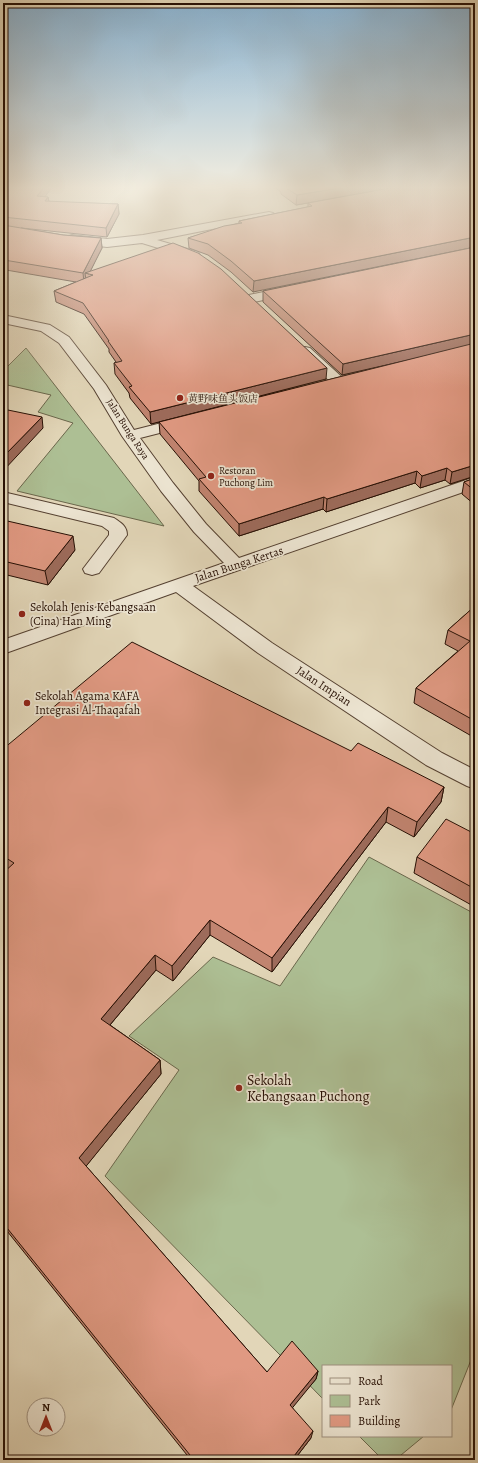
<svg xmlns="http://www.w3.org/2000/svg" width="478" height="1463" viewBox="0 0 478 1463" font-family="Alegreya,'Noto Serif SC',serif">
  <rect width="100%" height="100%" fill="#e2d6b8"/>
  <filter id="stains"><feTurbulence type="fractalNoise" baseFrequency=".005" numOctaves="4"/><feColorMatrix values="0 0 0 0 .2 0 0 0 0 .09 0 0 0 0 .02 0 0 0 .5 -.17"/></filter>
  <radialGradient id="worn" r=".72"><stop offset=".6" stop-color="#630" stop-opacity="0"/><stop offset="1" stop-color="#630" stop-opacity=".3"/></radialGradient>
  <path fill="#adbf94" stroke="#6a674c" d="M26,348L164,526L17,491L73,423L38,412L51,395L3,384V371Z
    M369,857L475,914V1350L451,1410V1366H323V1399L105,1176L179,1070L129,1036L213,957L280,986Z
    M359,1436H424L395,1460H383Z"/>
  <g fill="none" stroke-linecap="round" stroke-linejoin="round">
    <g stroke="#554131" stroke-width="2">
      <path id="street" d="M269,212L273,213L275,215L273,217L157,240L198,252L200,255L198,258L194,259L142,243L107,247L72,243L68,242L66,239L68,236L72,235L107,239L143,235Z
        M292,286L297,287L298,290L297,293L249,303L244,302L242,299L244,296Z
        M3,315L50,325L69,337L106,385L134,430L189,416L195,418L197,421L195,424L140,438L173,483L206,524L239,558L475,477V488L193,586L272,643L442,753L475,770V789L467,786L426,765L258,653L176,592L3,654V640L224,563L194,532L161,491L122,436L94,389L59,343L41,331L3,323Z
        M305,347L310,348L344,379L346,382L344,385L339,386L334,385L300,354L298,351L300,348Z
        M3,492L114,518C121,523 127,526 127,535L99,573L92,575L85,573L83,569L109,535V531L102,526L3,502Z"/>
    </g>
    <use href="#street" fill="#ece4d1" fill-rule="evenodd"/>
  </g>
  <path fill="#c18470" stroke="#260f04" d="M3,186L45,197H48L49,202L118,204L119,214L107,237L21,228L63,235L101,238L102,248L90,271L326,379L151,424L130,398L129,393L115,374L114,363L116,362L109,352V349L84,314L56,302L54,291L76,282L6,270L3,272Z
    M273,186H475L253,292L231,272L208,255L189,248L188,238L239,223V221L308,207V203L296,205L281,194V192Z
    M475,247V476L450,484L445,480L420,488L415,483L326,512L323,509L239,536L199,491V481L160,434L159,422L416,358L342,375L263,302V291Z
    M475,478V505L462,494L464,482Z
    M3,520L75,550L48,585L3,574Z
    M475,606V738L414,703L416,688L458,651L445,644L448,630Z
    M3,749L351,751L444,787L441,802L414,837L386,822L272,972L210,935L173,981L156,970L110,1025L160,1060L161,1074L86,1166L267,1372L318,1371L316,1379L292,1407L311,1438L294,1460H191L3,1226V873L6,870L3,868Z
    M475,834V907L414,873L417,857Z"/>
  <path fill="#9d6b5b" stroke="#260f04" d="M45,186H53L38,206L37,196Z
    M351,186H404L296,205L297,195Z
    M48,197L50,206L45,201Z
    M118,204L119,214L107,237L106,228Z
    M475,237V247L253,292L254,281Z
    M101,238L102,248L89,274L85,273L86,280L84,283L83,273Z
    M4,260L6,270L3,272V261Z
    M475,334V345L342,375L343,364Z
    M327,368L326,379L151,424L150,412Z
    M42,417L43,428L3,471V457Z
    M475,465V476L450,484L452,472Z
    M447,468L445,480L420,488L422,476Z
    M417,471L415,483L326,512L327,499Z
    M324,497L323,509L239,536V524Z
    M73,536L75,550L48,585L45,571Z
    M444,787L441,802L414,837L417,822Z
    M388,807L386,822L272,972V958Z
    M210,920V935L173,981L172,966Z
    M155,955L156,970L104,1032L101,1019Z
    M160,1060L161,1074L83,1170L79,1158Z
    M318,1371L316,1379L289,1412L290,1405Z
    M313,1431L311,1438L294,1460H291Z"/>
  <path fill="#e09982" stroke="#260f04" d="M3,186H45L37,196L48,197L45,201L118,204L106,228L3,217Z
    M283,186H351L297,195Z
    M401,186H475V237L254,281L231,261L208,244L188,238L224,226L242,223L239,221L312,206L308,203Z
    M3,225L63,235L101,238L83,273L4,260L3,261Z
    M173,243L198,253L221,269L327,368L150,412L129,387L132,386L114,363L122,361L108,341H109L83,303L54,291L93,275L85,273Z
    M475,247V334L343,364L263,291Z
    M475,343V465L452,472L447,468L422,476L417,471L327,499L324,497L239,524L199,479L206,477L159,422Z
    M3,409L42,417L3,457Z
    M475,478V491L464,482Z
    M3,520L73,536L45,571L3,561Z
    M475,606V721L416,688L470,641L448,630Z
    M132,642L351,751L358,743L444,787L417,822L388,807L272,958L210,920L172,966L155,955L101,1019L160,1060L79,1158L267,1372L292,1341L318,1371L290,1405L313,1431L291,1460H194L3,1223V873L14,863L3,856V749Z
    M446,819L475,834V889L417,857Z"/>
  <linearGradient id="sky" x2="0" y2="1"><stop stop-color="#89b5d6"/><stop offset="0.48" stop-color="#f2eddf"/><stop offset="1" stop-color="#f2eddf" stop-opacity="0"/></linearGradient>
  <rect width="478" height="391" fill="url(#sky)"/>
  <g fill="#8f2418" stroke="#ece4d1" stroke-width="1.5">
    <circle cx="180" cy="398" r="4"/>
    <circle cx="211" cy="476" r="4"/>
    <circle cx="22" cy="614" r="4"/>
    <circle cx="27" cy="703" r="4"/>
    <circle cx="239" cy="1088" r="4"/>
  </g>
  <g text-anchor="middle" dominant-baseline="central" stroke-width="3.5" stroke-linejoin="round" paint-order="stroke">
    <g font-size="10" fill="#260f04" stroke="#ece4d1" text-anchor="start">
      <text x="188" y="398">黄野味鱼头饭店</text>
      <text x="219" y="470">Restoran<tspan x="219" dy="12">Puchong Lim</tspan></text>
    </g>
    <g font-size="10" fill="#260f04" stroke="#ece4d1">
      <text transform="translate(128 429) rotate(57)">Jalan Bunga Raya</text>
    </g>
    <g font-size="12" fill="#260f04" stroke="#ece4d1">
      <text transform="translate(239 564) rotate(-18)">Jalan Bunga Kertas</text>
      <text transform="translate(324 686) rotate(33)">Jalan Impian</text>
    </g>
    <g font-size="12" fill="#260f04" stroke="#ece4d1" text-anchor="start">
      <text x="30" y="607">Sekolah Jenis Kebangsaan<tspan x="30" dy="14">(Cina) Han Ming</tspan></text>
      <text x="35" y="696">Sekolah Agama KAFA<tspan x="35" dy="14">Integrasi Al-Thaqafah</tspan></text>
    </g>
    <g font-size="14" fill="#260f04" stroke="#ece4d1" text-anchor="start">
      <text x="247" y="1080">Sekolah<tspan x="247" dy="16">Kebangsaan Puchong</tspan></text>
    </g>
  </g>
  <rect width="478" height="1463" fill="none" stroke="#e2d6b8" stroke-width="16"/>
  <rect x="4" y="4" width="470" height="1455" fill="none" stroke="#260f04" stroke-width="2"/>
  <rect x="8" y="8" width="462" height="1447" fill="none" stroke="#260f04"/>
  <rect x="322" y="1365" width="130" height="72" fill="#ece4d1" stroke="#9d8f7f"/>
  <rect x="330" y="1378" width="20" height="6" fill="#ece4d1" stroke="#9d8f7f"/>
  <text x="358" y="1385" font-size="12" fill="#260f04">Road</text>
  <rect x="330" y="1395" width="20" height="12" fill="#adbf94" stroke="#9d8f7f"/>
  <text x="358" y="1405" font-size="12" fill="#260f04">Park</text>
  <rect x="330" y="1415" width="20" height="12" fill="#e09982" stroke="#9d8f7f"/>
  <text x="358" y="1425" font-size="12" fill="#260f04">Building</text>
  <g transform="translate(46 1417)"><circle r="19" fill="#ece4d1" stroke="#9d8f7f"/>
  <path d="M0-3L7 15L0 10L-7 15Z" fill="#8f2418"/>
  <text y="-6" font-size="11" font-weight="bold" text-anchor="middle" fill="#260f04">N</text>
  </g>
  <rect width="100%" height="100%" filter="url(#stains)"/>
  <rect width="100%" height="100%" fill="url(#worn)"/>
</svg>
